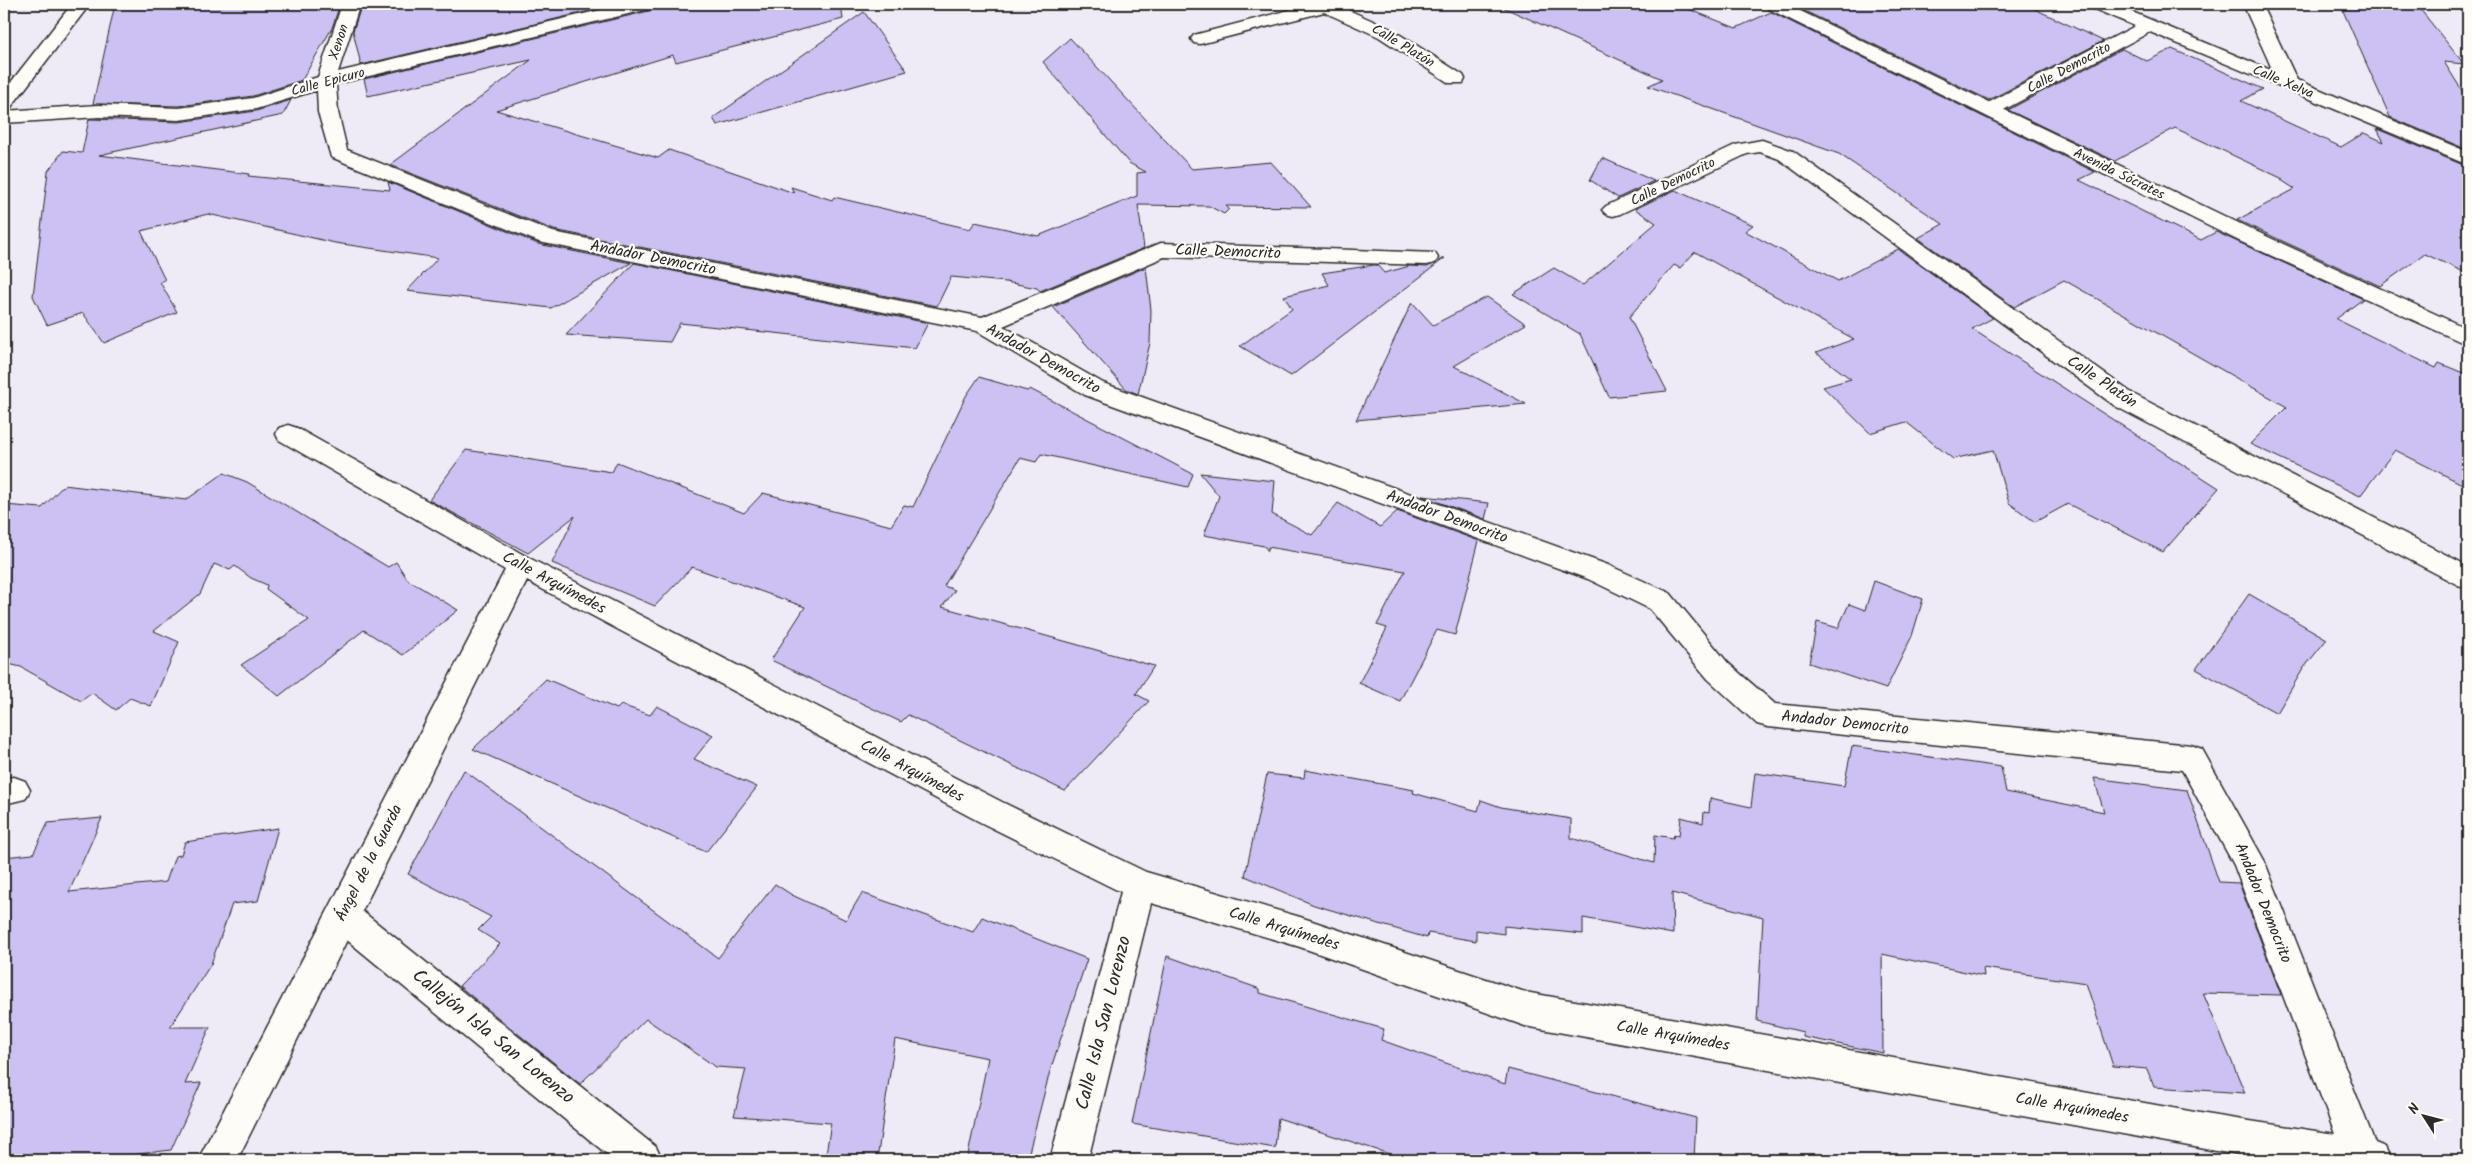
<svg xmlns="http://www.w3.org/2000/svg" width="2472" height="1164" viewBox="0 0 2472 1164" font-family="Kalam,sans-serif">
  <rect width="100%" height="100%" fill="#eeeaf6"/>
  <filter id="ink" filterUnits="userSpaceOnUse"><feTurbulence type="fractalNoise" baseFrequency=".02" numOctaves="2"/><feDisplacementMap in="SourceGraphic" scale="10" xChannelSelector="R" yChannelSelector="G"/><feConvolveMatrix kernelMatrix="1 2 1 2 8 2 1 2 1" color-interpolation-filters="sRGB"/></filter>
  <g filter="url(#ink)">
    <path fill="#ccc1f2" stroke="#2b2b2b" d="M115,4H340L332,28L302,80L253,96L179,106L93,104Z
      M362,4H619L361,65L353,31Z
      M658,4H841L843,19L676,62L673,55L496,110L658,158L669,150L794,193L791,187L832,200L834,197L970,229L975,222L1038,236L1137,196V173L1146,172L1129,163L1043,62L1070,38L1192,169L1271,162L1311,207L1226,206L1229,209L1224,214L1209,206L1138,205L1144,248L1040,291L1037,288L1006,282L951,277L937,306L554,230L390,165L531,60L368,96L364,79L653,10Z
      M1496,4H1676L1736,28L1771,12L2095,172L2079,180L2201,240L2216,232L2363,299L2336,319L2436,368L2439,363L2468,375V487L2395,450L2360,496L2250,444L2287,407L2064,280L2014,307L1918,238L1943,224L1839,154L1648,86L1662,79Z
      M1790,4H2024L2103,41L1989,100Z
      M2340,4H2416L2464,64L2444,62L2468,100V150L2390,117Z
      M864,12L907,71L717,125L713,118Z
      M2122,49L2147,61L2172,49L2263,89L2241,101L2341,147L2364,133L2384,142L2377,129L2468,167V274L2425,254L2380,286L2237,220L2295,189L2281,180L2283,179L2175,128L2115,161L2008,110Z
      M291,100L283,115L99,155L249,174L248,176L390,190L388,182L538,244L631,263L551,308L407,291L438,258L335,243L208,214L141,231L165,280L160,282L177,312L104,343L83,313L47,325L33,296L48,171L63,151L82,153L89,119L179,122L256,111Z
      M1602,158L1654,181L1618,198L1590,180Z
      M1675,190L1753,225L1745,231L1838,281L1898,249L1993,318L1972,329L2219,488L2163,552L2068,504L2035,522L2009,503L1993,450L1953,459L1906,422L1870,433L1823,387L1851,379L1816,353L1854,339L1695,252L1680,268L1674,265L1629,317L1667,391L1609,397L1580,334L1513,294L1554,268L1583,285L1656,223L1635,209Z
      M1445,258L1291,376L1240,346L1292,309L1284,296L1329,285L1322,273L1374,265H1377L1384,273L1410,266L1427,267Z
      M634,263L928,323L915,348L680,323L670,342L566,335Z
      M1146,267L1151,310L1150,343L1138,394L1126,389L1053,307Z
      M1487,297L1526,324L1454,366L1526,404L1356,420L1412,302L1433,325Z
      M979,377L1027,391L1030,389L1193,474L1188,487L1041,454L1036,462L1020,458L944,586L955,590L942,607L1154,666L1136,694L1149,701L1065,791L908,715L901,722L771,660L805,607L692,567L655,606L552,563L575,516L528,553L429,500L466,450L612,472L617,462L744,513L763,493L891,526L904,505L913,507L966,396Z
      M224,473L247,482L388,567L396,562L408,580L458,610L403,655L364,630L279,696L241,665L309,620L266,589L267,585L251,578L235,566L230,570L214,564L200,594L154,631L179,642L151,706L130,698L116,710L92,693L81,701L21,667L4,663V505L42,508L64,485L186,500Z
      M1200,473L1275,481L1272,514L1312,535L1338,503L1380,527L1397,511L1479,541L1455,635L1437,630L1400,701L1359,683L1387,628L1377,625L1405,571L1268,547V551L1264,546L1204,535L1219,496Z
      M1422,496L1489,503L1485,519Z
      M1874,581L1923,599L1912,636L1886,689L1809,663L1817,622L1838,628L1849,604L1865,610Z
      M2249,594L2327,639L2303,669L2277,713L2196,669Z
      M546,679L617,709L621,705L650,715L657,706L713,735L694,759L757,787L706,852L473,749Z
      M1852,746L2001,767L2006,792L2104,812L2094,778L2187,790L2219,882L2239,883L2281,995L2203,993L2245,1093L2154,1087L2147,1069L2113,1066L2086,983L1983,968L1984,976L1882,954L1883,1053L1803,1037V1032L1757,1021L1763,917L1672,893L1673,934L1583,918V934L1504,926V934L1476,930V941L1428,933L1427,938L1314,905L1245,876L1267,774L1304,778L1305,770L1414,790L1413,793L1478,811L1481,800L1501,807L1571,819V838L1654,863L1655,835L1673,838L1674,835L1679,836L1681,817L1703,823L1704,812L1709,813L1710,798L1751,807L1755,773L1844,786Z
      M464,770L718,958L775,884L792,895L846,920L862,893L973,932L982,917L1087,959L1050,1071L1027,1160H967L988,1058L895,1039L877,1160H825L831,1123L734,1116L746,1069L716,1067L646,1019L580,1084L459,986L500,944L478,930L491,917L408,874Z
      M102,818L69,892L166,882L175,856L181,855L185,842L278,828L258,901L232,904L211,964L170,1027H210L185,1084L201,1083L171,1150L90,1160H4V857L33,854L48,823Z
      M1167,956L1260,989V993L1384,1029L1381,1040L1505,1084L1508,1069L1696,1118L1694,1160H1408L1278,1118L1275,1148L1132,1124Z"/>
    <g fill="none" stroke-linecap="round" stroke-linejoin="round">
      <g stroke="#2b2b2b" stroke-width="3">
        <path id="street" d="M342,4H360L338,72L626,4H656L653,8L336,84L338,112L347,150L553,232L982,317L1161,243L1435,253L1438,258L1435,263L1427,265L1164,257L1003,326L1103,383L1608,565L1670,593L1728,663L1775,704L2191,745L2202,749L2264,860L2375,1143L2385,1147L2391,1160H2266L1525,1026L1300,947L1151,903L1088,1160H1050L1121,892L980,822L527,581L362,911L656,1147L662,1160H614L347,940L237,1160H198L505,570L279,440L276,434L279,428L288,425L297,428L531,559L1002,802L1146,872L1300,917L1525,992L2217,1116L2335,1134L2234,865L2182,770L1768,727L1757,724L1708,679L1650,609L1588,579L1085,395L977,331L539,242L331,157L318,112L317,90L256,109L179,120L99,117L4,123V111L99,105L179,108L253,98L318,77Z
          M1312,4H1335L1391,29L1463,75L1465,79L1463,83H1449L1379,37L1324,12L1200,44L1194,43L1191,39L1194,35Z
          M2089,4H2113L2273,71L2243,4H2261L2297,80L2468,152V165L2150,32L1996,114H1982L1979,110L1982,106L2135,26L2092,8Z
          M1762,140L1793,151L2133,394L2468,566V588L2458,585L2115,406L1779,159L1760,152L1747,154L1620,214L1613,216L1606,214L1602,210L1606,206L1735,145Z
          M14,777L25,781L30,790L25,799L4,804V778Z"/>
      </g>
      <g stroke="#2b2b2b" stroke-width="3">
        <path id="secondary" d="M72,4H90L11,107L4,109V91Z
          M1764,4H1786L2253,230L2468,329V345L2237,240L1767,8Z"/>
      </g>
      <use href="#street" fill="#fdfcf7" fill-rule="evenodd"/>
      <use href="#secondary" fill="#fdfcf7" fill-rule="evenodd"/>
    </g>
  </g>
  <g text-anchor="middle" dominant-baseline="central" stroke-width="4.5" stroke-linejoin="round" paint-order="stroke">
    <g font-size="14" fill="#2b2b2b" stroke="#fdfcf7">
      <text transform="translate(339 42) rotate(-72)">Xenon</text>
      <text transform="translate(1403 46) rotate(31)">Calle Platón</text>
      <text transform="translate(2069 68) rotate(-28)">Calle Democrito</text>
      <text transform="translate(328 82) rotate(-15)">Calle Epicuro</text>
      <text transform="translate(2283 82) rotate(23)">Calle Xelva</text>
      <text transform="translate(2119 174) rotate(26)">Avenida Sócrates</text>
      <text transform="translate(1673 182) rotate(-26)">Calle Democrito</text>
    </g>
    <g font-size="16" fill="#2b2b2b" stroke="#fdfcf7">
      <text transform="translate(1228 252) rotate(2)">Calle Democrito</text>
      <text transform="translate(653 258) rotate(11)">Andador Democrito</text>
      <text transform="translate(1043 359) rotate(29)">Andador Democrito</text>
      <text transform="translate(2102 382) rotate(34)">Calle Platón</text>
      <text transform="translate(1447 517) rotate(20)">Andador Democrito</text>
      <text transform="translate(554 583) rotate(28)">Calle Arquímedes</text>
      <text transform="translate(1845 723) rotate(6)">Andador Democrito</text>
      <text transform="translate(912 771) rotate(28)">Calle Arquímedes</text>
      <text transform="translate(369 863) rotate(-63)">Ángel de la Guarda</text>
      <text transform="translate(2263 903) rotate(68)">Andador Democrito</text>
      <text transform="translate(1284 929) rotate(17)">Calle Arquímedes</text>
      <text transform="translate(1673 1036) rotate(10)">Calle Arquímedes</text>
      <text transform="translate(2072 1108) rotate(10)">Calle Arquímedes</text>
    </g>
    <g font-size="19" fill="#2b2b2b" stroke="#fdfcf7">
      <text transform="translate(1104 1023) rotate(-76)">Calle Isla San Lorenzo</text>
      <text transform="translate(493 1037) rotate(39)">Callejón Isla San Lorenzo</text>
    </g>
  </g>
  <rect width="2472" height="1164" fill="none" stroke="#fdfcf7" stroke-width="20"/>
  <rect x="10" y="10" width="2452" height="1144" fill="none" stroke="#2b2b2b" stroke-width="2" filter="url(#ink)"/>
  <g transform="translate(2424 1116) rotate(306)" stroke="#fdfcf7" stroke-width="4" paint-order="stroke">
  <path d="M0-4L9 19L0 12L-9 19Z" fill="#2b2b2b"/>
  <text y="-8" font-size="14" font-weight="bold" text-anchor="middle" fill="#2b2b2b">N</text>
  </g>
</svg>
